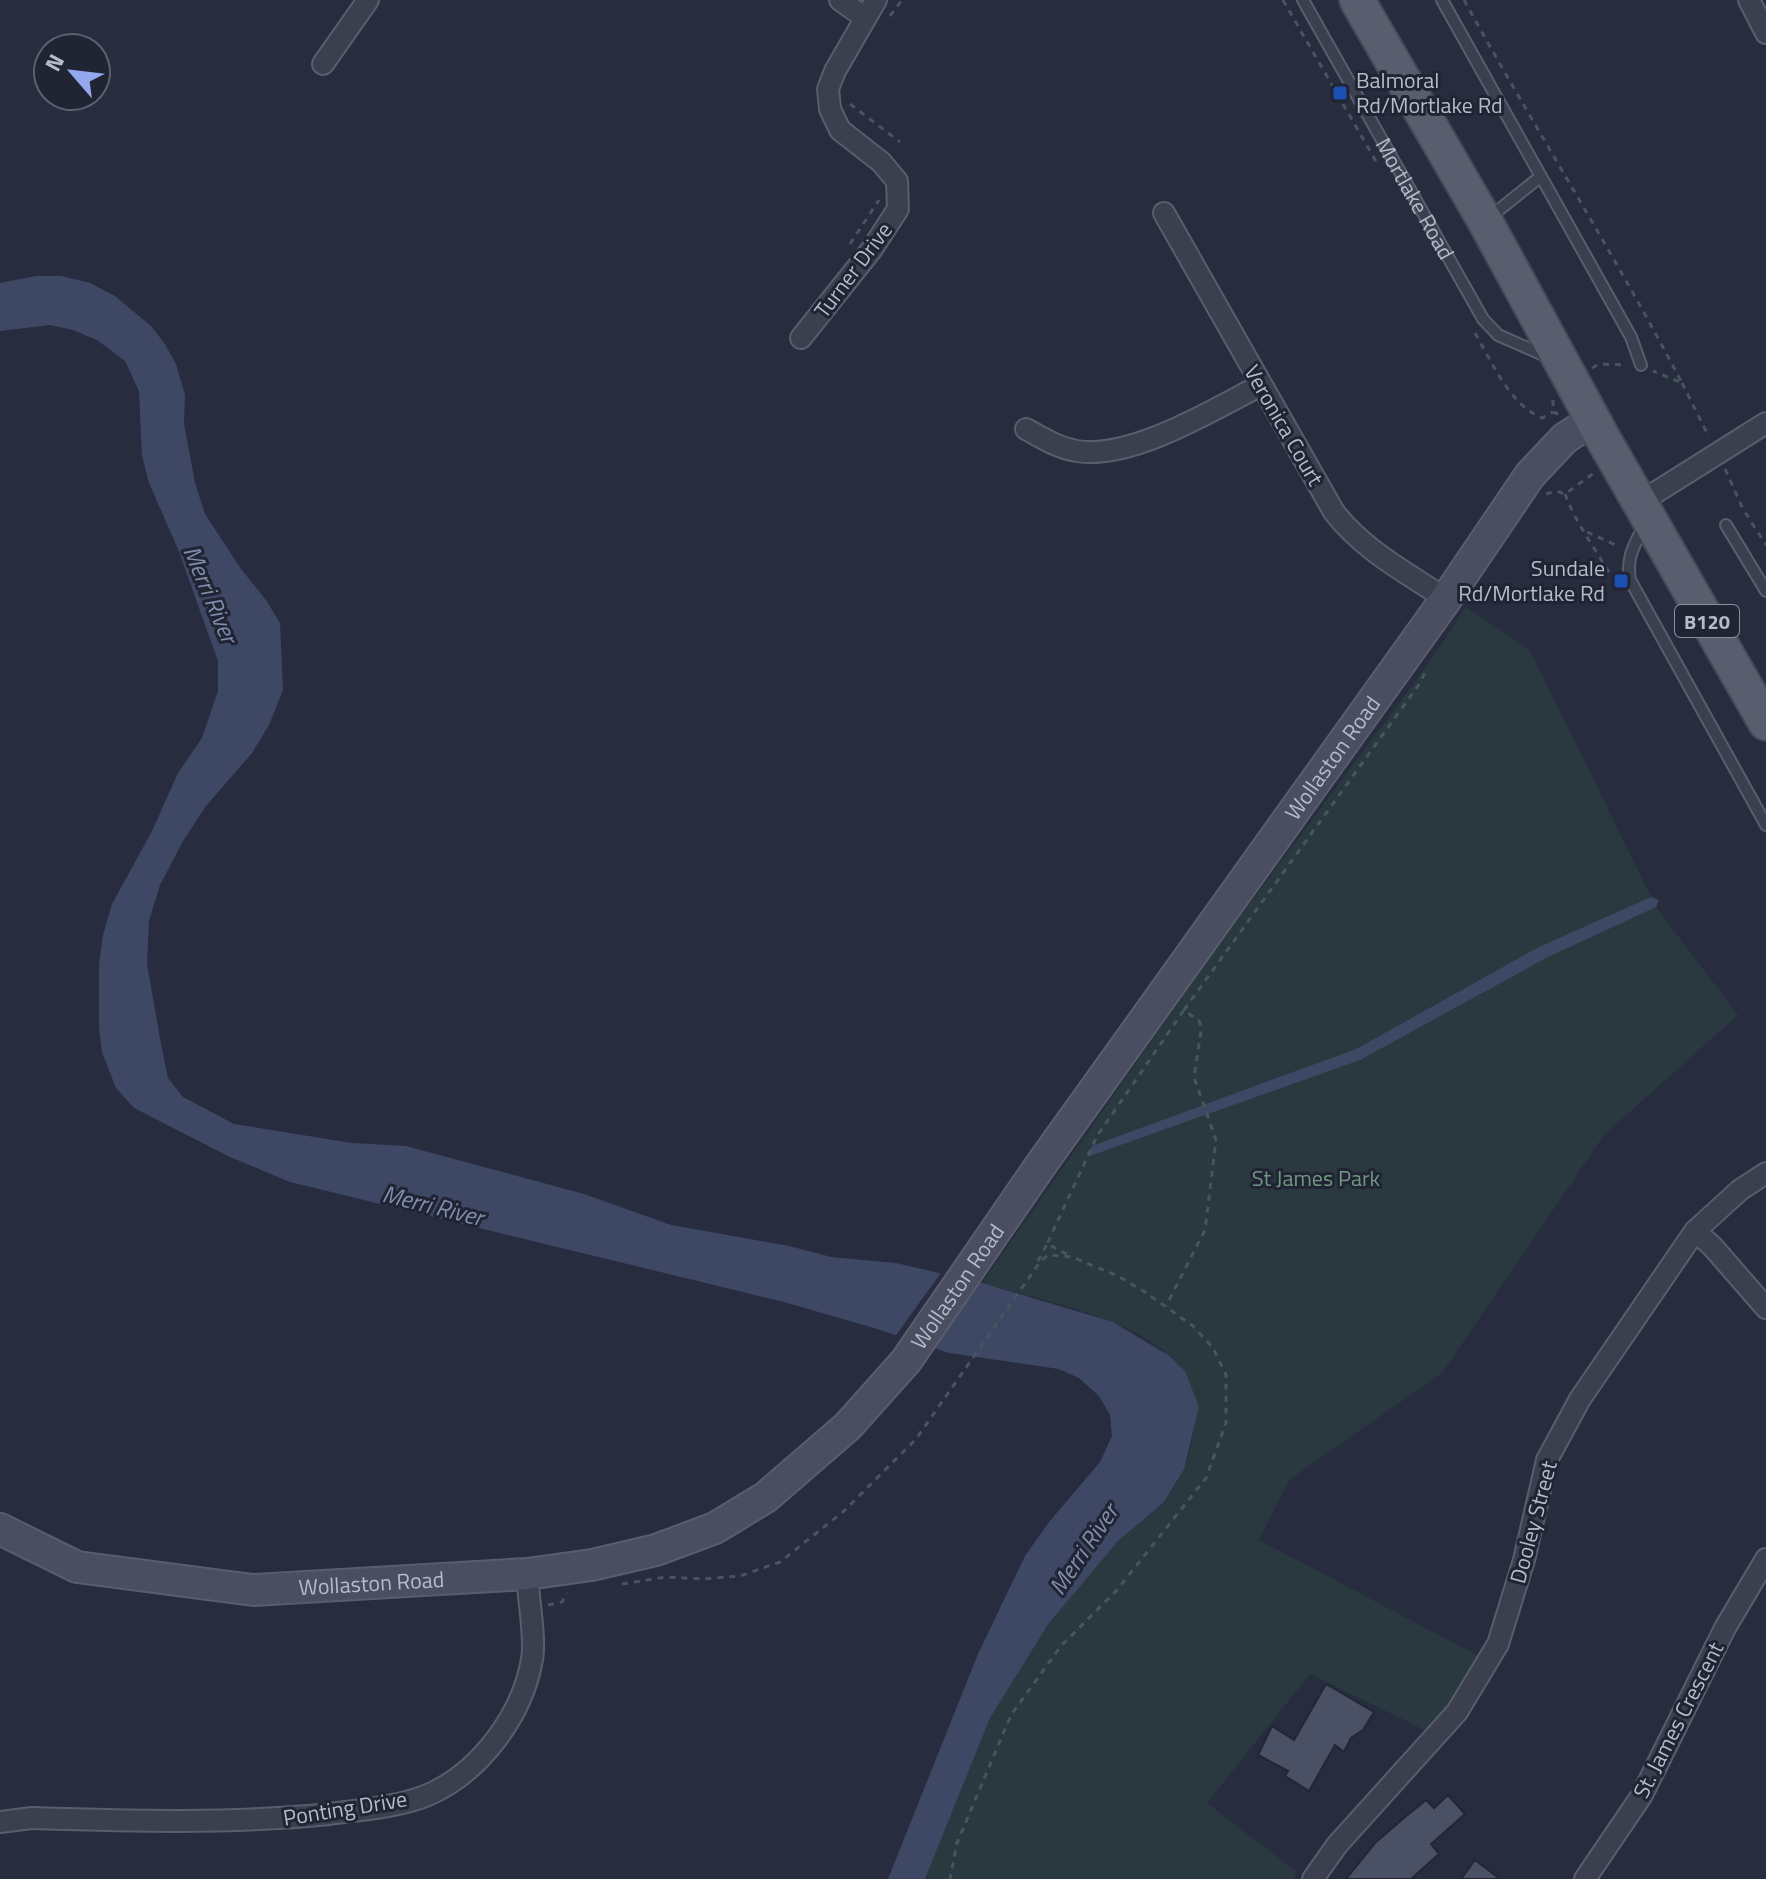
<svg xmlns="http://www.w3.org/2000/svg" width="1766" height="1879" viewBox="0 0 1766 1879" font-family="'Titillium Web',sans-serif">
  <rect width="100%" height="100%" fill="#272d3e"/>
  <path fill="#29393f" d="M1466,607L1530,650L1656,907L1738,1015L1604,1135L1442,1373L1290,1479L1259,1540L1488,1661L1437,1736L1310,1674L1207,1803L1297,1872L1294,1879H925L990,1718L1049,1623L1119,1540L1163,1503L1188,1457L1199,1407C1190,1393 1179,1365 1167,1354C1125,1316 1036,1299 982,1283L1215,950L1431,660Z"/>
  <path fill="#3e4865" d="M36,276H61L90,283L115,296L151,326L165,344L176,364L185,395L184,424L195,483L205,514L241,569L266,600L280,623L283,690L269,725L252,753L206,806L183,841L160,885L149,921L147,964L161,1044L168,1078L183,1097L234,1124L352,1143L406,1146L584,1194L671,1225L789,1246L831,1257L896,1263L982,1283L1113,1322L1168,1355L1185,1371L1199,1407L1184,1469L1163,1503L1119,1540L1049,1623L990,1718L925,1879H888L978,1654L1025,1556L1049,1522L1100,1462L1112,1436L1110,1415L1099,1396L1079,1378L1059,1369L949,1353L874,1328L784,1302L290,1182L230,1157L134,1108L116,1088L102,1052L99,1028V964L103,935L112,904L152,831L178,773L202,738L218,691V661L178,549L149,483L142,456L139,391L125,361L97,340L73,330L50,325L0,331V283Z
    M1651,897L1659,900L1656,907L1546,958L1360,1060L1087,1157L1092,1146L1356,1049L1539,947Z"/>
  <path fill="#272d3e" d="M943,1270L973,1277L923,1349L894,1338Z"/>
  <path fill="#4b5164" stroke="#222635" stroke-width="2" d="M1326,1684L1374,1712L1363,1730L1351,1738L1344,1752L1335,1745L1309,1791L1285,1776L1288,1771L1258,1755L1272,1726L1294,1740Z
    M1448,1795L1465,1814L1431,1844L1439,1854L1411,1879H1346L1375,1843L1405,1817L1426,1800L1434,1808Z
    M1475,1860L1500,1879H1461Z"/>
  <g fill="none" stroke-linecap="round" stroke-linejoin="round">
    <g stroke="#595d6c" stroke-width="14">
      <g id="lane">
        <path id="s1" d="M1303,0L1483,319L1498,335L1548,357"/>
        <path d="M1442,0L1631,337L1641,365"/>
        <path d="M1490,217L1540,177"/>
        <path d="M1726,525L1766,591"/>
        <path d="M1644,526C1634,545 1626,558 1630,580L1766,825"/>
      </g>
    </g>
    <g stroke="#595d6c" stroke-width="24">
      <path id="street" d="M840,0L864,17
        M1749,0L1766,33
        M323,64L368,0
        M1164,213L1334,512C1363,550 1407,573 1446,599
        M801,338L872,249L898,209L897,181L881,162L840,130L830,109L828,89L835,71L876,0
        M1026,429C1042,438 1058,448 1077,451C1131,460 1213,410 1261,385
        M1639,503L1766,423
        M1695,1231L1712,1246L1766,1308
        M0,1822L32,1818C131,1821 230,1824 329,1814C360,1810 401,1807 430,1794C481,1771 523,1714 532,1659C536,1640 528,1596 527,1574
        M1313,1879L1337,1845L1457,1712L1498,1644L1524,1560L1547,1460L1580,1399L1695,1231L1740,1190L1766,1173
        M1585,1879L1642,1795L1725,1628L1766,1559"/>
    </g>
    <g stroke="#595d6c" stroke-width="34">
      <g id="secondary">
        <path id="s2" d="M0,1529L77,1567L253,1590L527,1574L592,1565L656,1550L715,1528L766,1497L848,1426L906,1361L1040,1166L1446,599L1530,475L1565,438L1593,420"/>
      </g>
    </g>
    <g stroke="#444857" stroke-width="38">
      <path id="primary" d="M1357,0L1485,221L1605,442L1766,723"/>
    </g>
    <path stroke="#47565c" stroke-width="3" stroke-dasharray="6 6" stroke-linecap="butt" d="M1283,0L1377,163
      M1464,0C1535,129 1614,253 1682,383L1653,371
      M890,16L902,0
      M850,104L900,142
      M850,244L879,200
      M1475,333C1492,362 1509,404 1542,418L1553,412
      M1592,368L1599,364L1627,365
      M1682,383L1709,437
      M1553,400V412L1558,414
      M1725,469L1743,509L1766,545
      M1546,494L1556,491L1565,494L1594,473
      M1565,494C1577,526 1599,554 1616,584
      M1587,532L1620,547
      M1184,1010L1420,683L1427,668
      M1067,1254L1047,1244L1097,1136L1184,1010L1200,1022L1201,1031L1194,1077L1216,1140L1205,1230L1166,1306
      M1038,1261L1047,1244
      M622,1584L666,1577L702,1579L740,1576L780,1562L844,1511L916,1439L1040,1262L1048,1255L1072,1257L1118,1276L1145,1292L1193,1326L1213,1348L1226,1375V1423L1206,1478L1117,1590L1061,1646L1011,1715L957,1843L950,1879
      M548,1605L562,1602L567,1593"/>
    <use href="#lane" stroke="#3b3f4e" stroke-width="10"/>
    <use href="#street" stroke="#3b3f4e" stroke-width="20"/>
    <use href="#secondary" stroke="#494e61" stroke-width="30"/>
    <use href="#primary" stroke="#595e6e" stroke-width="34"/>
  </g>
  <g fill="#1a4fb4" stroke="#202433" stroke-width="3">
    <rect x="1332" y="85" width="16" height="16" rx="4"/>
    <rect x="1613" y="573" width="16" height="16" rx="4"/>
  </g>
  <g text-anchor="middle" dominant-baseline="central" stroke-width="6" stroke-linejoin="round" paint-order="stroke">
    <rect fill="#202433" stroke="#8a8e9c" stroke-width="2" x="1675" y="605" width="64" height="32" rx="6"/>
    <g font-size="20" font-weight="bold" fill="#b7bbc9">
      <text x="1707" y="621">B120</text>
    </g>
    <g font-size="22" fill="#b7bbc9" stroke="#202433" text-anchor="start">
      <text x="1356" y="80">Balmoral<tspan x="1356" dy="25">Rd/Mortlake Rd</tspan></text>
      <text x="1605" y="568" text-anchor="end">Sundale<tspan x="1605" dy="25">Rd/Mortlake Rd</tspan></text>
    </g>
    <g font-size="22" fill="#b7bbc9" stroke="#202433">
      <text stroke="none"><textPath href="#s1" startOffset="228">Mortlake Road</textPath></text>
      <text transform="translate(853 270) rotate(-53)">Turner Drive</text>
      <text transform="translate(1284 425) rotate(60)">Veronica Court</text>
      <text stroke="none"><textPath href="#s2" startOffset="1726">Wollaston Road</textPath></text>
      <text stroke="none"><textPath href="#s2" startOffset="1078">Wollaston Road</textPath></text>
      <text transform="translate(1533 1522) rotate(-75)">Dooley Street</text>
      <text stroke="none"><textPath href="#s2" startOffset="382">Wollaston Road</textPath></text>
      <text transform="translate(1678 1720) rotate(-63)">St. James Crescent</text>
      <text transform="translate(345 1808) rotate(-9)">Ponting Drive</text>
    </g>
    <g font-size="22" fill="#709880" stroke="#202433">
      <text x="1316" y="1178">St James Park</text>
    </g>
    <g font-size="24" font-style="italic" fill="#818dae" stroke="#202433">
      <text transform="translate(211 594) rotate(67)">Merri River</text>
      <text transform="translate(433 1205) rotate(14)">Merri River</text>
      <text transform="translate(1083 1549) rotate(-56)">Merri River</text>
    </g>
  </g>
  <g transform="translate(72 72) rotate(298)"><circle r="38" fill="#202433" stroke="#5c606f" stroke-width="2"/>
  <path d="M0-6L14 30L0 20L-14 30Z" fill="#94a8f0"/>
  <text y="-12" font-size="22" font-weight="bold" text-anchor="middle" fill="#b7bbc9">N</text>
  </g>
</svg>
